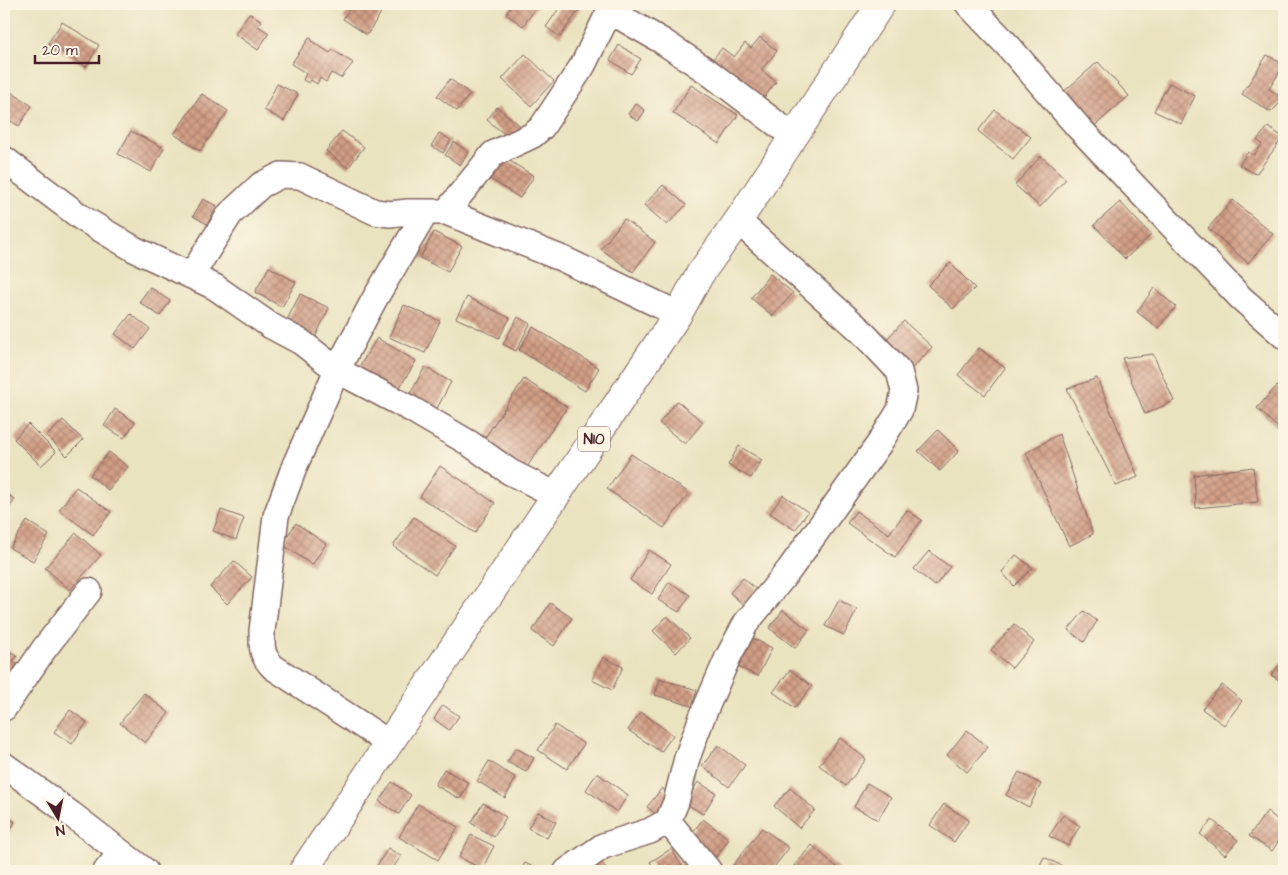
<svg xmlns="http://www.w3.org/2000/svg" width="1288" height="875" viewBox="0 0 1288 875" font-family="'Architects Daughter',sans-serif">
  <defs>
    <pattern id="building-cross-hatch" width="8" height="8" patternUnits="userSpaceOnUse" patternTransform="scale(1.25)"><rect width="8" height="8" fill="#d29e85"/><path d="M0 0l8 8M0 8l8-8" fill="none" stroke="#ac806d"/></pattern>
  </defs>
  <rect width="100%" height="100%" fill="#fcf5e5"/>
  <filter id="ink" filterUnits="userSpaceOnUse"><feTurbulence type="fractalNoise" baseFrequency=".02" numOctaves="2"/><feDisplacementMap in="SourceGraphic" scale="10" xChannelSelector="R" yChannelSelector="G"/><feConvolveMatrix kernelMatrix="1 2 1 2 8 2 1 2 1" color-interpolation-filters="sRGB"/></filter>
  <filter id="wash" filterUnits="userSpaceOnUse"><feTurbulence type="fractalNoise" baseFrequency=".0096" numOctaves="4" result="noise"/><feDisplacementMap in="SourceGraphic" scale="20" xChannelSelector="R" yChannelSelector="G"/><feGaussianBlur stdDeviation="1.12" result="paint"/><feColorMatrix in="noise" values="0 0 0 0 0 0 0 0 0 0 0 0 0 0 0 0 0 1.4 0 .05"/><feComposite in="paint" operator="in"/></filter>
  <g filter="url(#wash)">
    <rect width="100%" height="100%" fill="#eae3c0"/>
    <g id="blocks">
      <path fill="url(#building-cross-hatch)" d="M352,4H372L382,11L367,35L343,19Z
        M513,4H539L523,26L506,14Z
        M562,4H576L581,7L560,37L546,27Z
        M249,13L262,21L258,26L269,33L258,50L235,34Z
        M62,22L99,45L86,67L48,43Z
        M310,37L313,42L327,51L330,53L333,50L353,63L341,78L331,73L326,82L320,78L317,84L311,80L309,83L303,80L306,73L291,64Z
        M760,37L777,51L761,70L776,82L758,105L708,65L722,48L734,57L745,43L751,48Z
        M619,45L641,59L631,74L610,60Z
        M525,54L554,81L531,106L502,79Z
        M1267,55L1284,65V74L1280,71L1269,89L1284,99L1271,112L1242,94Z
        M1098,62L1129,96L1091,129L1061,94Z
        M450,79L470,94L457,111L437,96Z
        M1169,83L1195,96L1181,124L1154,111Z
        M277,84L298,94L284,121L264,110Z
        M691,85L738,115L719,144L673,113Z
        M11,92L32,106L19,126L4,117V104Z
        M202,94L228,111L200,151L174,134Z
        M636,103L645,111L638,121L628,114Z
        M497,107L523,128L512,140L487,120Z
        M995,110L1031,137L1013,159L978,131Z
        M1268,127L1283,137L1256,174L1239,165L1248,152L1254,155L1262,144L1257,140Z
        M131,131L164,148L151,172L118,154Z
        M342,131L364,147L348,168L326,151Z
        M439,133L451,140L443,153L431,146Z
        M454,142L469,152L460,165L445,155Z
        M1041,156L1066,179L1040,207L1015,185Z
        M503,157L534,176L520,198L490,179Z
        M663,185L686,205L667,225L644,205Z
        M203,199L217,206L207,224L193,216Z
        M1233,200L1273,234L1248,263L1208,228Z
        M1120,202L1151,235L1125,259L1094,225Z
        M624,219L655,242L633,272L601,249Z
        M434,232L462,246L448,272L420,258Z
        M950,263L975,288L953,309L928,285Z
        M269,267L296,282L282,307L255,292Z
        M770,274L793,293L773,316L751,298Z
        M150,287L170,301L160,316L139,302Z
        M1154,288L1176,307L1158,328L1137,312Z
        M300,294L329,308L314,340L284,326Z
        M467,297L510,318L499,338L456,318Z
        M404,305L440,321L425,353L389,337Z
        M131,314L150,329L135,349L115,334Z
        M518,317L530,324L516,351L503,344Z
        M904,321L932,347L911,370L882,344Z
        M533,327L599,368L585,391L519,350Z
        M377,338L416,361L395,395L356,372Z
        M979,348L1005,368L985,395L958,375Z
        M1153,354L1174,401L1145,414L1122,358Z
        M425,367L451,382L435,412L408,397Z
        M1097,378L1138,477L1116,486L1067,389Z
        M524,379L567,407L523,473L480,445Z
        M1277,386L1284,393V418L1277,427L1257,408Z
        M677,401L703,422L685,444L659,423Z
        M115,409L135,422L124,438L104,426Z
        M63,420L83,440L67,456L47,436Z
        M28,424L56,452L41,466L14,439Z
        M938,430L959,451L940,471L918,451Z
        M1059,434L1093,534L1069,546L1026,453Z
        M739,446L762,460L751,478L728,465Z
        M109,452L128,467L108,490L90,475Z
        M631,454L689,493L664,528L607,489Z
        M440,466L495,503L475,533L420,497Z
        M1253,467L1258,502L1196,508L1194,475Z
        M76,487L111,512L93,535L59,510Z
        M4,491L15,500L4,514Z
        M783,495L808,512L795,530L770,513Z
        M221,510L244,518L236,540L213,531Z
        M907,510L922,520L895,557L847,523L856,511L889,534Z
        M414,517L455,546L435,575L393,546Z
        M27,521L49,535L33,561L10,548Z
        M296,523L326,544L312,565L282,544Z
        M76,533L101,555L70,590L45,568Z
        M649,550L671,564L652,594L630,580Z
        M929,551L950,567L935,586L914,569Z
        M1016,555L1033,568L1014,586L1002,572Z
        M234,561L252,577L227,604L210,587Z
        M743,578L762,594L749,609L730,593Z
        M669,582L690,595L679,612L658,600Z
        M839,600L857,610L844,635L825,626Z
        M550,603L572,618L554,646L532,631Z
        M783,610L809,630L795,648L769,628Z
        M1084,611L1097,621L1084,642L1068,630Z
        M667,616L690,638L676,653L653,631Z
        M1014,624L1034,642L1012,668L991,650Z
        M750,637L772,648L758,676L736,666Z
        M5,648L17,656L13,661L21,668L10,685L4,680V650Z
        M603,657L623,667L612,690L592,680Z
        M1284,659V683L1271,675Z
        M790,670L812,686L795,708L773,692Z
        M660,679L697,690L692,706L655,695Z
        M1222,685L1242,701L1224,725L1202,709Z
        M144,693L169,713L145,743L120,723Z
        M443,705L459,716L449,730L434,719Z
        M70,710L87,722L72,744L54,732Z
        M641,712L673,735L661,752L628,730Z
        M555,725L584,744L567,769L538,750Z
        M967,730L988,747L967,772L947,755Z
        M840,738L866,759L846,786L819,765Z
        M718,745L745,765L729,787L702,766Z
        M516,748L534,758L526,772L507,762Z
        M489,761L516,778L505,798L477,781Z
        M444,769L469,783L460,799L435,785Z
        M1019,772L1041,784L1029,807L1006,795Z
        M597,773L628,795L617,812L586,790Z
        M392,782L411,795L399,814L379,801Z
        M698,782L716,793L703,814L685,803Z
        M867,783L891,797L878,820L854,807Z
        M662,788L675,798L660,817L647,807Z
        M790,788L815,810L799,828L774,806Z
        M483,803L506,817L494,837L471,823Z
        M418,804L458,827L438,860L399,837Z
        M944,804L969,820L954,842L930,825Z
        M1267,811L1284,825V833L1272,851L1249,836Z
        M538,812L556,822L547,838L528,828Z
        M4,815L15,822L4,841Z
        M1063,815L1080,826L1068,846L1049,836Z
        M703,819L729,839L715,858L688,838Z
        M1212,820L1238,840L1225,855L1200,834Z
        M762,828L789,848L771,871H734L730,869Z
        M471,835L494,846L482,869L459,857Z
        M812,845L839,869L837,871H798L793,867Z
        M388,848L401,856L391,871H379L375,869Z
        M671,849L685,871H656L650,862Z
        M1044,857L1072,871H1037Z
        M599,860L609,871H587Z
        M525,863L542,871H520Z"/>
    </g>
  </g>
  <g filter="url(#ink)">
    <use href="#blocks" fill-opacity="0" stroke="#82645f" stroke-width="1"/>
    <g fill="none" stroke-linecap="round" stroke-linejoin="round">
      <g stroke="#82645f" stroke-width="28">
        <path id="minor" d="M968,4L1010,48L1079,128L1241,298L1284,336
          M610,11L662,41L707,71L794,137
          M4,159L82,218L134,249L215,287L271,326L301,342L337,370L411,409L469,443L510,472L556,495
          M446,212L493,154L533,135L542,127L583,65L613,4
          M191,276L230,214L261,185L281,175L300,176L375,212L390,214L408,212H446L563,259L678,314
          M4,708L44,649L89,591
          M389,743L273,667C261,655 262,648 262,631L276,516L295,465L337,370L374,300L426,212
          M4,765L71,814L145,871
          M668,821L709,871
          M106,871L120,854
          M567,871L603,846L650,831L668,821L676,802L687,758L702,717L728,657L746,623L789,570L879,444L900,410L904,391L899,371L860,330L738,221"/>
      </g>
      <g stroke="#82645f" stroke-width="30">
        <path id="primary" d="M303,871L678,314L700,274L738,221L881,4"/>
      </g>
      <use href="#minor" stroke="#fff" stroke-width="25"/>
      <use href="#primary" stroke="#fff" stroke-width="28"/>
    </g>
  </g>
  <g text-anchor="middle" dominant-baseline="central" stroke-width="4.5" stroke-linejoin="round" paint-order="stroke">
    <rect fill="#fcf5e5" stroke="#7f5f63" stroke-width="1" x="578" y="426.5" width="32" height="25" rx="4"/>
    <g font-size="15" font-weight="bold" fill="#4a1f2b">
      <text x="594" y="439">N10</text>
    </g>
  </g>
  <rect width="1288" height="875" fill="none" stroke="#fcf5e5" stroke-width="20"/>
  <g transform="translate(58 818) rotate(170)" stroke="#fcf5e5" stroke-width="4" paint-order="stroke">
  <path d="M0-4L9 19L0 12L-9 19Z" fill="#4a1f2b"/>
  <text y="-8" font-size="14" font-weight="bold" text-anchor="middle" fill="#4a1f2b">N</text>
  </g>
  <path d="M35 55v8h64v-8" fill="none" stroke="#4a1f2b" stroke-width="2.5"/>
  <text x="42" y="55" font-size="15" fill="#4a1f2b" stroke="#fcf5e5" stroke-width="4" paint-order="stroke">20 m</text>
</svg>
